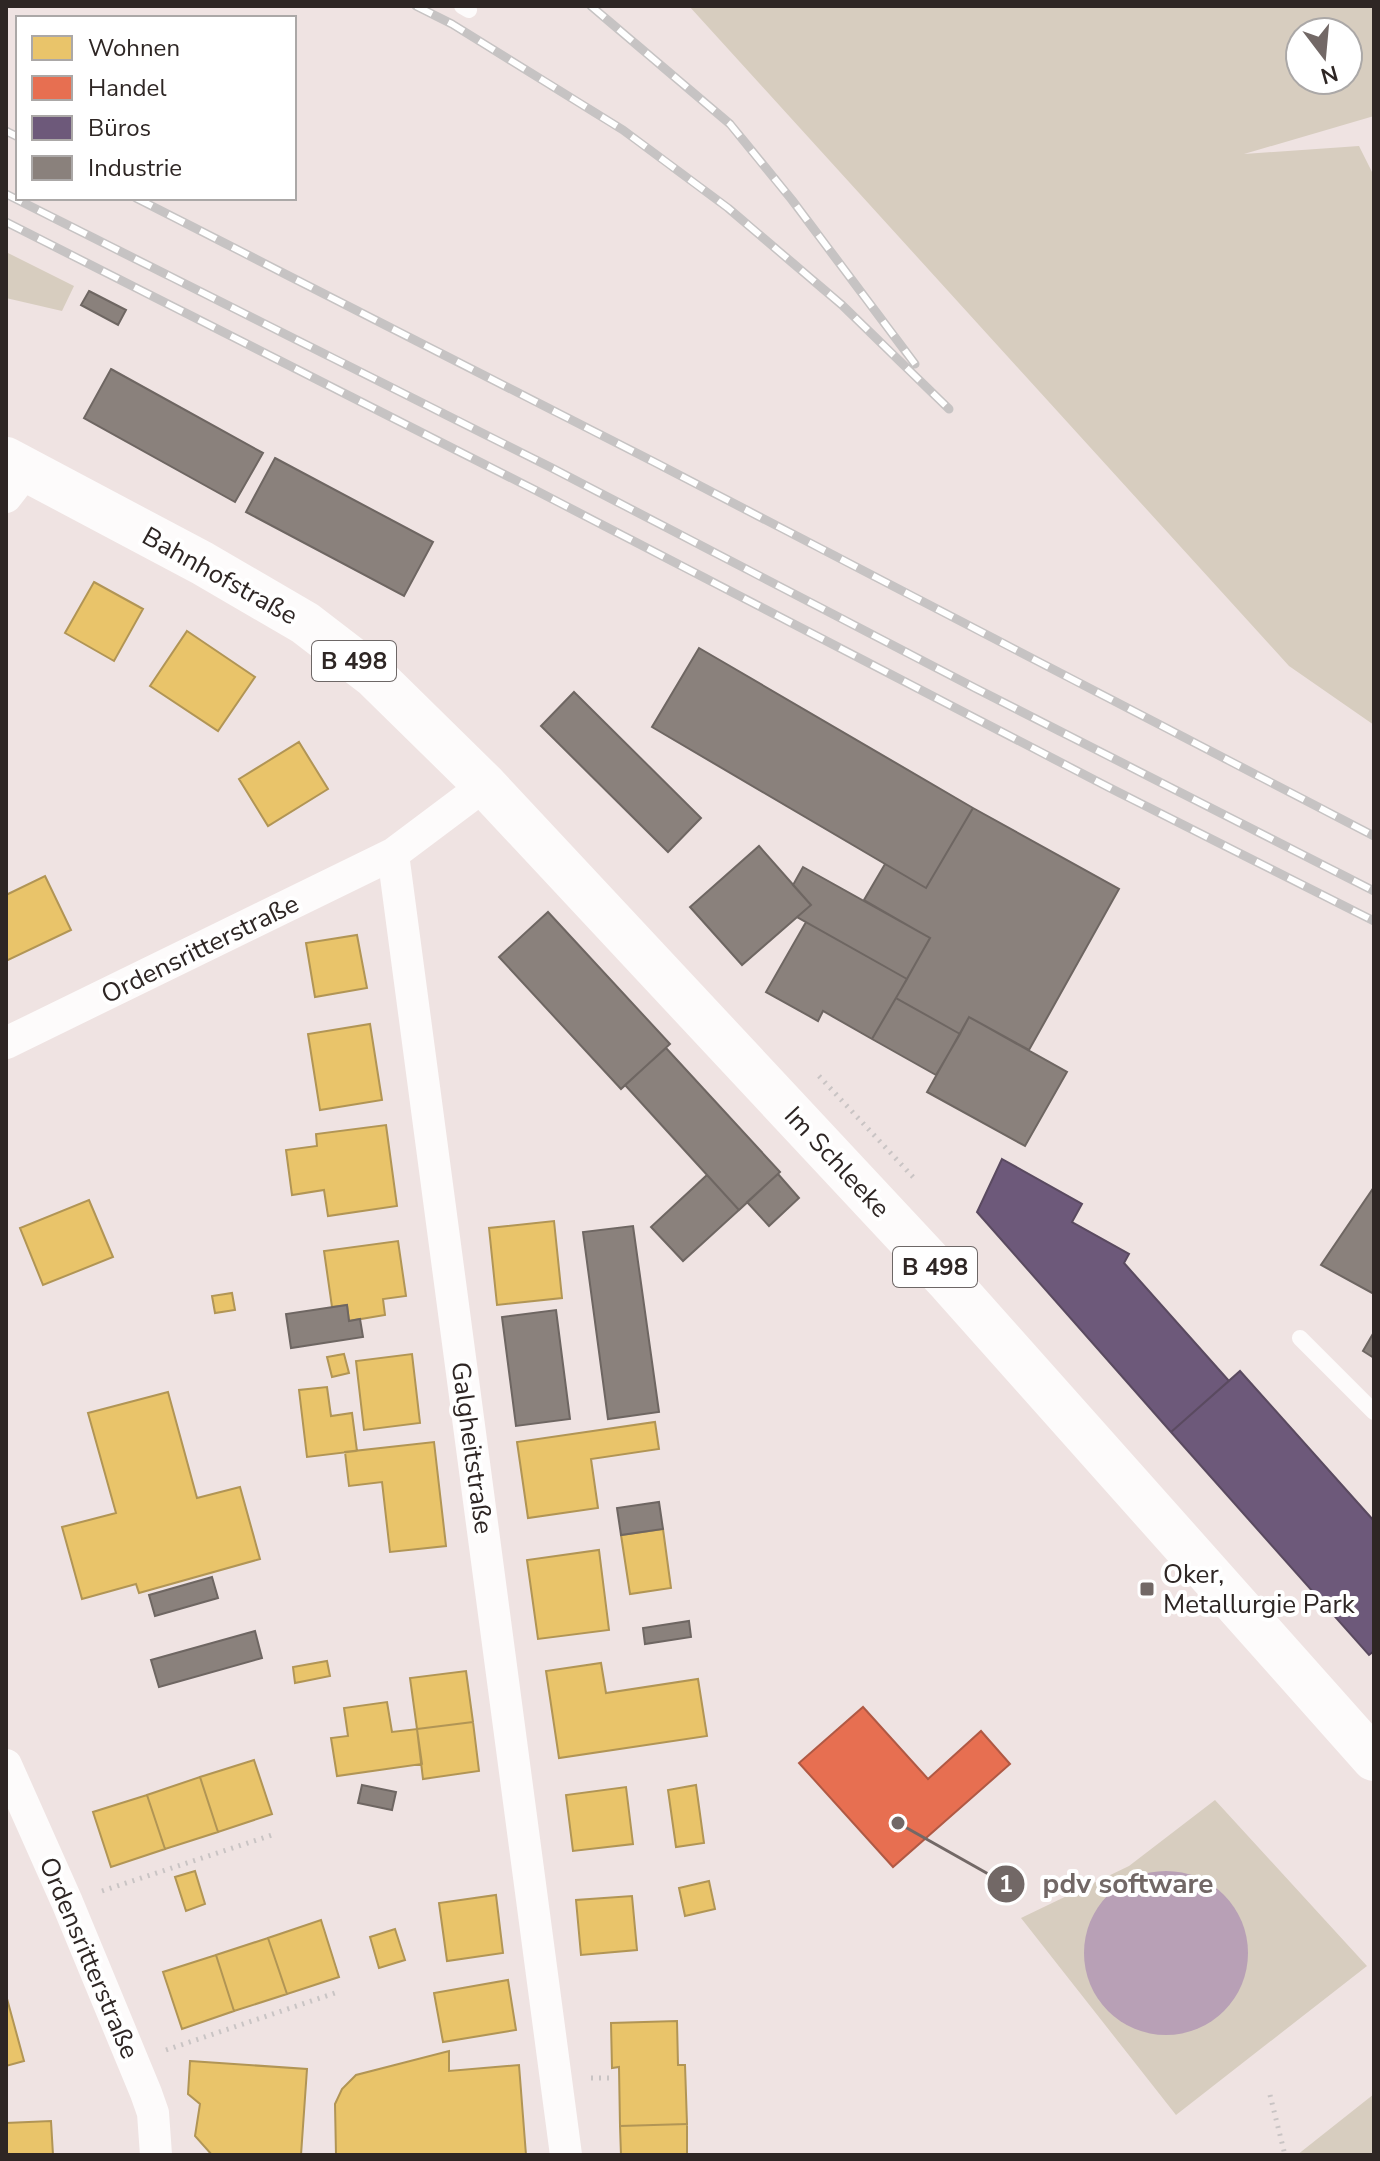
<svg xmlns="http://www.w3.org/2000/svg" width="1380" height="2161" viewBox="0 0 1380 2161" font-family="'Nunito Sans',sans-serif">
  <rect width="100%" height="100%" fill="#efe3e2"/>
  <path fill="#d7cdbf" fill-rule="evenodd" d="M689,6H1374V116L1244,154L1359,146L1374,176V725L1289,666ZM1300,32H1348V80H1300Z
    M6,252L74,286L62,311L6,298Z
    M1215,1800L1367,1966L1176,2115L1021,1918L1129,1866Z
    M1374,2094V2155H1297Z"/>
  <path fill="#b8a0b6" d="M1084 1953a82 82 0 1 1 164 0a82 82 0 1 1-164 0Z"/>
  <path fill="#e9c46a" stroke="#b19555" stroke-width="2" d="M94,582L143,609L114,661L65,633Z
    M187,631L255,677L218,731L150,686Z
    M299,742L328,789L268,826L239,779Z
    M45,876L71,930L6,961V895Z
    M357,935L367,988L315,997L306,943Z
    M370,1024L382,1100L320,1110L308,1034Z
    M386,1125L397,1206L328,1216L324,1190L292,1195L286,1150L317,1146L316,1134Z
    M89,1200L113,1257L43,1285L20,1228Z
    M554,1221L562,1298L497,1305L489,1228Z
    M398,1241L406,1296L383,1299L385,1315L349,1321L347,1305L332,1307L324,1251Z
    M232,1293L235,1310L215,1313L212,1296Z
    M344,1354L349,1373L332,1377L327,1357Z
    M412,1354L420,1423L364,1430L356,1361Z
    M327,1387L331,1416L352,1413L357,1451L307,1457L299,1390Z
    M168,1392L197,1498L240,1487L260,1559L139,1593L136,1584L82,1599L62,1527L116,1513L88,1413Z
    M655,1422L659,1449L591,1459L598,1508L528,1518L517,1442Z
    M434,1442L446,1546L390,1552L382,1482L349,1486L345,1452Z
    M663,1529L671,1588L630,1594L621,1535Z
    M599,1550L609,1630L538,1639L527,1560Z
    M327,1661L330,1676L295,1683L293,1667Z
    M601,1663L606,1693L698,1679L707,1736L559,1758L546,1671Z
    M466,1671L473,1722L417,1729L410,1678Z
    M387,1702L392,1732L417,1729L422,1764L337,1776L331,1738L348,1736L344,1708Z
    M473,1722L479,1771L423,1779L417,1729Z
    M254,1760L272,1814L218,1832L200,1777Z
    M200,1777L218,1832L165,1849L147,1795Z
    M696,1785L704,1843L676,1847L668,1790Z
    M626,1787L633,1844L573,1851L566,1795Z
    M147,1795L165,1849L111,1867L93,1812Z
    M195,1871L205,1904L186,1911L175,1877Z
    M709,1881L715,1909L685,1916L679,1888Z
    M496,1895L503,1953L447,1961L439,1903Z
    M632,1896L637,1950L581,1955L576,1900Z
    M321,1920L339,1977L287,1994L268,1938Z
    M395,1929L405,1960L379,1968L370,1937Z
    M268,1938L287,1994L234,2011L216,1955Z
    M216,1955L234,2011L182,2029L163,1972Z
    M508,1980L516,2030L443,2042L434,1993Z
    M6,1995L24,2061L6,2066Z
    M677,2021L678,2065H685L687,2124L620,2126L619,2067L612,2068L611,2023Z
    M449,2051V2071L519,2065L526,2155H336L335,2104L342,2089L356,2075Z
    M190,2061L307,2069L301,2155H212L195,2136L200,2104L188,2094Z
    M51,2121L53,2155H6V2123Z
    M687,2124V2155H621L620,2126Z"/>
  <path fill="#e76f51" stroke="#b05944" stroke-width="2" d="M863,1707L928,1779L981,1731L1010,1764L893,1867L799,1763Z"/>
  <path fill="#6d597a" stroke="#5a4a60" stroke-width="2" d="M1002,1159L1082,1204L1072,1222L1129,1254L1124,1263L1229,1381L1171,1432L977,1212Z
    M1240,1371L1374,1521V1651L1369,1655L1171,1432Z"/>
  <path fill="#8a817c" stroke="#6e6662" stroke-width="2" d="M89,291L126,310L118,325L81,305Z
    M111,369L263,453L235,502L84,418Z
    M275,458L433,542L404,596L246,512Z
    M699,648L973,808L926,888L652,727Z
    M574,692L701,818L668,852L541,726Z
    M973,808L1119,889L1029,1050L969,1017L960,1034L896,998L930,938L864,900L885,864L926,888Z
    M759,846L811,905L742,965L690,907Z
    M803,867L930,938L907,979L797,917L811,905L793,885Z
    M548,912L670,1044L621,1089L499,957Z
    M806,922L907,979L872,1039L823,1011L818,1021L766,992Z
    M896,998L960,1034L936,1075L872,1039Z
    M969,1017L1067,1072L1025,1146L927,1092Z
    M666,1048L780,1172L739,1210L625,1085Z
    M778,1174L799,1198L769,1226L747,1202Z
    M707,1175L739,1210L683,1261L651,1227Z
    M1374,1187V1294L1321,1265Z
    M633,1226L659,1412L608,1419L583,1232Z
    M347,1305L349,1321L360,1319L363,1337L291,1348L286,1314Z
    M556,1310L570,1419L516,1426L502,1317Z
    M1374,1332V1358L1363,1351Z
    M659,1502L663,1529L621,1535L617,1508Z
    M212,1577L218,1598L155,1616L149,1595Z
    M689,1621L691,1637L645,1644L643,1628Z
    M255,1631L262,1658L159,1687L151,1660Z
    M362,1785L396,1792L392,1810L358,1803Z"/>
  <g fill="none" stroke-linecap="round" stroke-linejoin="round">
    <path stroke="#c9c4c4" stroke-width="5" stroke-dasharray="2 6" stroke-linecap="butt" d="M819,1076L913,1177
      M102,1891L272,1835
      M166,2050L335,1993
      M591,2078H610
      M1270,2095L1285,2155"/>
    <path stroke="#fdfbfb" stroke-width="16" d="M462,6L469,10
      M1300,1338L1374,1412"/>
    <path stroke="#fdfbfb" stroke-width="32" d="M6,497L27,470
      M393,854L566,2155
      M6,1043L393,854L485,785
      M6,1765L67,1902L146,2093L153,2113L156,2155"/>
    <path stroke="#fdfbfb" stroke-width="44" d="M6,459L202,563L305,623L374,676L485,785L950,1283L1374,1759"/>
    <g stroke="#c6c3c3" stroke-width="9">
      <path id="rail" d="M416,6L452,24L623,130L728,208L842,305L949,409
        M591,6L730,124L792,200L915,364
        M6,131L18,137
        M6,194L552,468L975,688L1374,891
        M136,198L658,464L1374,836
        M6,222L535,490L1110,788L1374,921"/>
    </g>
    <use href="#rail" stroke="#fff" stroke-width="6" stroke-dasharray="18" stroke-linecap="butt"/>
  </g>
  <rect fill="#726866" stroke="#fff" stroke-width="3" x="1139" y="1581" width="16" height="16" rx="4"/>
  <g text-anchor="middle" dominant-baseline="central" stroke-width="8" stroke-linejoin="round" paint-order="stroke">
    <g fill="#fff" stroke="#6d6766" stroke-width="2">
      <rect x="312" y="641" width="84" height="40" rx="6"/>
      <rect x="893" y="1247" width="84" height="40" rx="6"/>
    </g>
    <g font-size="24" font-weight="bold" fill="#2e2624">
      <text x="354" y="661">B 498</text>
      <text x="935" y="1267">B 498</text>
    </g>
    <g font-size="26" fill="#2e2624" stroke="#fff">
      <text transform="translate(220 576) rotate(29)">Bahnhofstraße</text>
      <text transform="translate(200 949) rotate(-26)">Ordensritterstraße</text>
      <text transform="translate(837 1162) rotate(47)">Im Schleeke</text>
      <text transform="translate(472 1448) rotate(82)">Galgheitstraße</text>
      <text transform="translate(89 1958) rotate(67)">Ordensritterstraße</text>
    </g>
    <g font-size="26" fill="#2e2624" stroke="#fff" text-anchor="start">
      <text x="1163" y="1574">Oker,<tspan x="1163" dy="30">Metallurgie Park</tspan></text>
    </g>
  </g>
  <path fill="none" stroke="#726866" stroke-width="3" d="M898 1823L1006 1884"/>
  <g fill="#726866" stroke="#fff" stroke-width="3">
    <circle cx="898" cy="1823" r="8"/>
    <circle cx="1006" cy="1884" r="20"/>
  </g>
  <g font-size="24" text-anchor="middle" font-weight="bold" fill="#fff">
    <text x="1006" y="1892">1</text>
  </g>
  <g font-size="28" text-anchor="middle" font-weight="bold" fill="#726866" stroke="#fff" stroke-width="8" stroke-linejoin="round" paint-order="stroke">
    <text x="1128" y="1893">pdv software</text>
  </g>
  <rect width="1380" height="2161" fill="none" stroke="#2e2624" stroke-width="16"/>
  <rect x="16" y="16" width="280" height="184" fill="#ffffff" stroke="#aba8a7" stroke-width="2"/>
  <rect x="32" y="36" width="40" height="24" fill="#e9c46a" stroke="#aba8a7" stroke-width="2"/>
  <text x="88" y="56" font-size="24" fill="#2e2624">Wohnen</text>
  <rect x="32" y="76" width="40" height="24" fill="#e76f51" stroke="#aba8a7" stroke-width="2"/>
  <text x="88" y="96" font-size="24" fill="#2e2624">Handel</text>
  <rect x="32" y="116" width="40" height="24" fill="#6d597a" stroke="#aba8a7" stroke-width="2"/>
  <text x="88" y="136" font-size="24" fill="#2e2624">Büros</text>
  <rect x="32" y="156" width="40" height="24" fill="#8a817c" stroke="#aba8a7" stroke-width="2"/>
  <text x="88" y="176" font-size="24" fill="#2e2624">Industrie</text>
  <g transform="translate(1324 56) rotate(164)"><circle r="38" fill="#ffffff" stroke="#aba8a7" stroke-width="2"/>
  <path d="M0-6L14 30L0 20L-14 30Z" fill="#726866"/>
  <text y="-12" font-size="22" font-weight="bold" text-anchor="middle" fill="#2e2624">N</text>
  </g>
</svg>
